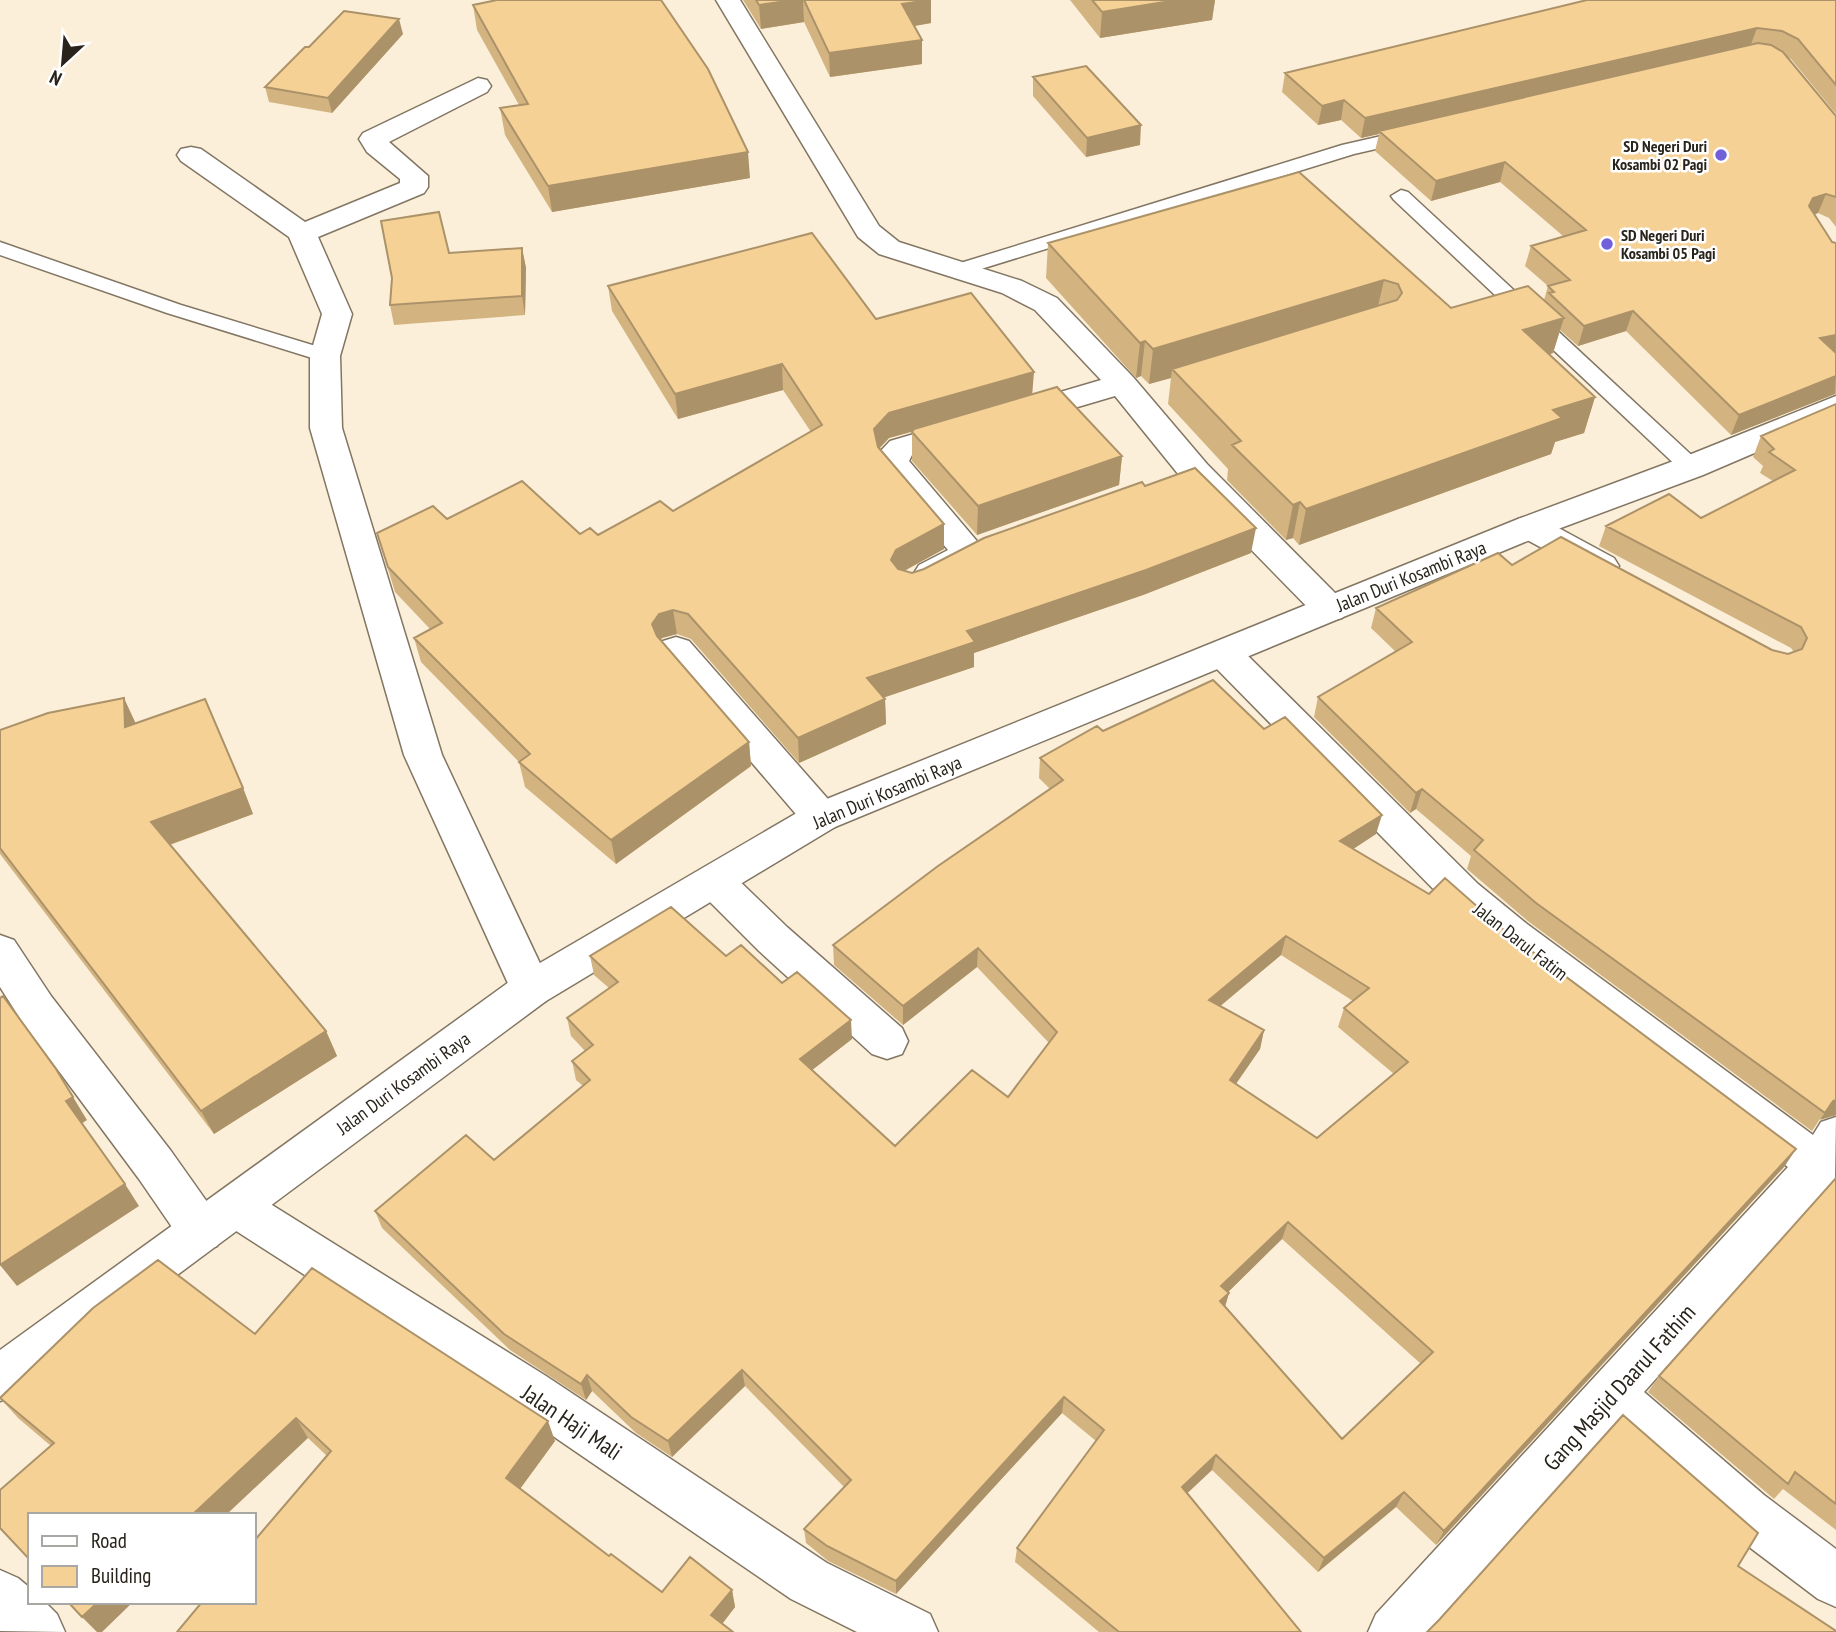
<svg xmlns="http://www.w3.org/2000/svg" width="1836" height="1632" viewBox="0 0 1836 1632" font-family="'PT Sans Narrow',sans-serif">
  <rect width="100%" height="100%" fill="#fcefd9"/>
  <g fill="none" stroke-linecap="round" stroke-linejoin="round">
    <g stroke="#827663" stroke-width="3">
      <path id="service" d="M1412,129L1421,135L1419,139L1354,154L968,273H954L951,269L954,265L1342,145Z
        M1401,190L1408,192L1699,462L1702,467L1699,472L1691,474L1683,472L1394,200L1391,196Z
        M0,242L181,305L332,351L336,356L332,361L325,362L167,313L0,255Z"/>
    </g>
    <g stroke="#827663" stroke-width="3">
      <path id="minor" d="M716,0H740L879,226L899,242L1022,281L1057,298L1133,377L1207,464L1342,600L1348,609L1342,618L1330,621L1318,618L1183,480L1115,396L1020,424L1009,421L1004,414L1009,407L1101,380L1035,310L1002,293L879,254L858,237Z
        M478,78L487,80L491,86L487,92L389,142L428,176V187L424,193L318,237L352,314L340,356L342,428L442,755L552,989L546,1001L531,1006L516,1001L404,755L310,428V356L322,314L289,237L181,161L177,155L181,149L191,147L201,149L305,222L400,183V179L367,152L359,139L363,133Z
        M962,420L973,423L978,430L973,437L912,455L909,461L987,553L982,561L931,585L919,581L914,573L919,565L948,550L881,470L876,456L890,441Z
        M1530,516L1542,519L1614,558L1619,566L1614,574L1602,578L1590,574L1518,535L1513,527L1518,519Z
        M676,637L689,641L835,807L840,817L835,827L821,832L807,827L663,659L658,650L663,641Z
        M1224,641L1237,645L1478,884L1527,924L1813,1135L1821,1122L1836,1117L1835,1179L1644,1392L1764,1495L1836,1549V1607L1818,1599L1728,1531L1612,1427L1429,1632H1368L1376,1614L1788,1167L1499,948L1450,906L1211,663L1206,654L1211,645Z
        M714,865L728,870L787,927L902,1028L908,1041L902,1054L887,1059L872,1054L759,951L700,892L694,881L700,870Z
        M0,935L14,940L51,996L171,1151L217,1216L224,1231L217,1246L201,1252L185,1246L139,1179L21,1020L0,987Z
        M235,1186L251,1192L546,1376L827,1563L930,1614L938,1632H857L791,1599L512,1408L219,1220L213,1206L219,1192Z
        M0,1570L18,1578L30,1588V1602H45L57,1614L65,1632L0,1631Z"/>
    </g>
    <g stroke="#827663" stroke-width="3">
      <path id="secondary" d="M1836,396V418L1703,475L1542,535L835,827L546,1001L17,1394L0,1401V1350L516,977L807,807L1518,519L1679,459Z"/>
    </g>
    <use href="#service" fill="#fff" fill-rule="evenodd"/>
    <use href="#minor" fill="#fff" fill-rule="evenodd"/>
    <use href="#secondary" fill="#fff" fill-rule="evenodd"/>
  </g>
  <path fill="#d3b481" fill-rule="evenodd" d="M743,0H931V23L914,26L922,40V64L830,77L804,22L761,29Z
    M1070,0H1215L1212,20L1100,38Z
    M1836,0V114L1791,59L1787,57L1836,116V227L1829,218L1818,213L1814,215L1832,242L1836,243V394H1835L1731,435L1626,331L1578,346L1560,330L1553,353L1549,355L1595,397L1584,433L1555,442L1551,454L1299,545L1293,538L1286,540L1227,480L1228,469L1168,404L1171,378L1149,384L1141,376L1136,378L1046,278L1048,243L1299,172L1451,308L1544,300L1548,286L1525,266L1531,246L1563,236L1500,182L1431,201L1375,151L1379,134L1361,138L1341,120L1318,125L1282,92L1285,73Z
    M473,5L750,178L552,212L505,135L500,108L519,105L477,30Z
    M403,34L332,113L269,102L265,87L309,47Z
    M1033,77L1140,145L1086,157L1033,96Z
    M522,248L526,268L525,315L394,325L390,305L449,253Z
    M608,286L876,319L1033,395L1122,456L1119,485L977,535L912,461V432L889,438L880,448L944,549L903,571L912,573L924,569L1145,486L1251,553L1143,595L974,653V667L883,697L885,699L886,724L799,763L691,639L677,634L662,638L661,640L749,742L751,766L616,864L525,787L519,762L421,662L414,638L430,629L395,592L377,533L447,519L580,534L598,535L673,511L811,432L783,390L678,419L612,311Z
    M1836,404V1115L1820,1119L1812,1131L1529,922L1467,869L1471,856L1416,809L1410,813L1314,717L1318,697L1396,652L1371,628L1376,608L1512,565L1772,650L1788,654L1794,652L1791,648L1599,546L1606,526L1701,518L1773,481L1760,473L1763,466L1753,457L1761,436Z
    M135,723L243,788L253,814L170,845L326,1031L337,1056L214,1134L0,854V730Z
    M1264,729L1376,834L1353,849L1429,894L1505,931L1796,1149L1784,1167L1436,1545L1396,1507L1318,1572L1212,1470L1187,1493L1301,1632H1099L1015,1562L1017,1548L1096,1441L1062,1413L896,1594L828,1561L806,1543L804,1529L844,1487L745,1386L672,1457L636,1433L592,1391L586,1400L510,1350L382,1228L375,1211L494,1160L583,1086L576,1080L572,1061L585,1051L571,1036L567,1018L609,988L594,975L590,956H726L782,983L852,1039L812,1070L895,1146L1008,1097L1049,1043L977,967L903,1025L834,965L833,945L1050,789L1039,778L1040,758L1103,731ZM1281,955L1353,1001L1344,1008L1338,1027L1394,1074L1317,1138L1236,1084L1260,1049L1264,1030L1220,1006ZM1282,1239L1421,1364L1342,1439L1225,1307L1229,1293L1228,1292Z
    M1836,1178V1530L1783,1489L1774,1499L1648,1392L1659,1376Z
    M255,1334L555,1441L520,1489L609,1556L662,1592L732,1590L735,1607L722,1624L327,1456L308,1438L51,1446L18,1418L0,1398Z"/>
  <path fill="#ac9269" d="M794,0H803L804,22L761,29L759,5Z
    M931,0V23L903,28L902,4Z
    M1177,0H1215L1212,20L1100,38L1102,12Z
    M399,19L403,34L332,113L328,98Z
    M1757,28L1750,47L1379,131V134L1361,138L1365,118Z
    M922,40V64L830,77L829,53Z
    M1344,100L1341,120L1318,125L1322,106Z
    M1141,125L1140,145L1086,157L1087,138Z
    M748,152L750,178L552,212L548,186Z
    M1505,162L1500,182L1431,201L1436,181Z
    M1826,194L1818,213L1805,218L1813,198Z
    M522,248L526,268L525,315L522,296Z
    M1384,280L1376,315L1172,369L1171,378L1149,384L1153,349Z
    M1633,311L1626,331L1578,346L1584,326Z
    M1564,318L1553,353L1513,366L1523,330Z
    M1836,335V354L1820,338Z
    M1145,341L1141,376L1136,378L1140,343Z
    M782,364L783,390L678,419L675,394Z
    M1034,372L1032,397L889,438L874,454V429L889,413Z
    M1836,376L1835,394L1731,435L1739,415Z
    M1595,397L1584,433L1555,442L1551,454L1299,545L1306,509L1553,410Z
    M1122,456L1119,485L977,535L978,506Z
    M1300,502L1293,538L1286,540L1293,505Z
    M944,524V549L897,575L891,560L896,550Z
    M1256,528L1251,553L1143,595L974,653V667L868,703L867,678L967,631Z
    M673,610L677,634L662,638L656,649L652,624L659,614Z
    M124,698L136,724L125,727Z
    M885,699L886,724L799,763L798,738Z
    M749,742L751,766L616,864L611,840Z
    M243,788L253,814L163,847L151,822Z
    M1422,789L1416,809L1410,813L1416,793Z
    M1382,815L1376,834L1335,861L1340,841Z
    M1286,936L1281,955L1205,1019L1209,1000Z
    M978,948L977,967L903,1025V1006Z
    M851,1020L852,1039L802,1078L800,1059Z
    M1264,1030L1260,1049L1226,1098L1230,1080Z
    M326,1031L337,1056L214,1134L201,1111Z
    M56,1069L87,1120L81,1124L66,1101Z
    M1836,1100V1115L1820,1120L1833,1101Z
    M1796,1149L1784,1167L1436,1545L1444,1531Z
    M125,1184L139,1206L17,1286L0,1265Z
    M1288,1222L1282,1239L1217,1303L1221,1286Z
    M1229,1293L1224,1310L1220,1301Z
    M742,1370L745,1386L672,1457L668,1441Z
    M587,1375L592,1391L586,1400L581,1384Z
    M1064,1397L1062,1413L896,1594V1581Z
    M296,1418L308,1438L226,1515H192Z
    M548,1421L555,1441L514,1497L506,1478Z
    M1216,1455L1212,1470L1178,1502L1182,1487Z
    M1404,1492L1396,1507L1318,1572L1324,1558Z
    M732,1590L735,1607L716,1632L711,1615Z
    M98,1602H133L102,1632H97L82,1617Z"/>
  <path fill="#f5d196" stroke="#ac9269" stroke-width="2" fill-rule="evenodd" d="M497,0H661L708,69L748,152L548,186L500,108L528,104L473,5Z
    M756,0H794L759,5Z
    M804,0H929L902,4L922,40L829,53Z
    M1092,0H1177L1102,12Z
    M1587,0H1836V85L1798,39L1782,31L1757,28L1365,118L1344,100L1322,106L1285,73Z
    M344,11L399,19L328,98L265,87L305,47H309Z
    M1758,43L1771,45L1783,52L1836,116V197L1826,194L1813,198L1809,206L1832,242L1836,243V335L1820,338L1836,353V376L1739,415L1633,311L1584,326L1549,293L1554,292L1548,286L1570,280L1531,246L1586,230L1505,162L1436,181L1379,131Z
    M1086,66L1141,125L1087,138L1033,77Z
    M1299,172L1451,308L1528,286L1564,318L1523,330L1595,397L1553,410L1562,418L1306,509L1300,502L1293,505L1232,445L1241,441L1172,369L1397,300L1402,293L1398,284L1384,280L1153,349L1145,341L1140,343L1048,243Z
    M439,212L449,253L522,248V296L390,305L392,278L381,221Z
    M812,233L876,319L971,293L1034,372L889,413L874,429L878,447L944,524L896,550L891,560L898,569L912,573L924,569L984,538L1142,482L1145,486L1195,468L1256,528L1146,570L967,631L975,642L867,678L885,699L798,738L688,614L673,610L659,614L652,624L657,636L749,742L611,840L519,762L530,754L414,638L442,623L388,567L377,533L433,506L447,519L522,481L580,534L590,528L598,535L660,501L673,511L822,425L782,364L675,394L608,286Z
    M1057,387L1122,456L978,506L912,432L914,429Z
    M1836,404V1100L1833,1101L1825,1113L1536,903L1474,850L1483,840L1422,789L1416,793L1318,697L1412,642L1376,608L1498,553L1512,565L1561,537L1772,650L1788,654L1802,649L1807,638L1801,627L1606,526L1669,494L1701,518L1795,470L1769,452L1774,449L1761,436Z
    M1213,680L1264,729L1285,717L1382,815L1340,841L1429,894L1445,878L1505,931L1796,1149L1444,1531L1404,1492L1324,1558L1216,1455L1182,1487L1301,1632H1119L1017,1548L1104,1430L1064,1397L896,1581L827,1546L804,1529L851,1480L742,1370L668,1441L631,1417L587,1375L581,1384L504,1334L375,1211L466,1135L494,1160L590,1080L572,1061L593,1045L567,1018L618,982L590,956L671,907L726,956L741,945L782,983L797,972L851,1020L800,1059L895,1146L972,1070L1008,1097L1057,1032L978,948L903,1006L833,945L938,866L1063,780L1040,758L1097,726L1103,731ZM1286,936L1369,988L1344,1008L1408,1062L1317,1138L1230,1080L1264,1030L1209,1000ZM1288,1222L1433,1352L1342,1439L1220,1301L1229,1293L1221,1286Z
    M124,698L125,727L205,699L243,788L151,822L326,1031L201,1111L0,848V730L48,713Z
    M3,996L56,1069L73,1097L66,1101L125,1184L0,1265V998Z
    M1836,1178V1504L1795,1472L1788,1484L1659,1376Z
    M158,1260L255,1334L312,1268L548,1421L506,1478L609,1556L611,1554L662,1592L690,1557L732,1590L711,1615L733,1632H177L202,1602H254V1541L331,1451L296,1418L192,1515H30V1560L0,1528V1490L54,1443L0,1398L93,1308Z
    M1623,1415L1758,1533L1738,1566L1836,1631V1632H1427L1439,1620Z
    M68,1602H98L82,1617Z"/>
  <g fill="#7160da" stroke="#fff" stroke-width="2.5">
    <circle cx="1721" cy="155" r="7"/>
    <circle cx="1607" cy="244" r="7"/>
  </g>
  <g text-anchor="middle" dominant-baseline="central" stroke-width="5" stroke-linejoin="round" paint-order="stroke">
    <g font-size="16" font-weight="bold" fill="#28231b" stroke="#fff" text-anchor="end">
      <text x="1707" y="146">SD Negeri Duri<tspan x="1707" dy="18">Kosambi 02 Pagi</tspan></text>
      <text x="1621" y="235" text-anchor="start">SD Negeri Duri<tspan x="1621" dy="18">Kosambi 05 Pagi</tspan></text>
    </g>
    <g font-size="19" fill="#28231b" stroke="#fff">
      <text transform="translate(1411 576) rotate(-22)">Jalan Duri Kosambi Raya</text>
      <text transform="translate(887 792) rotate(-23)">Jalan Duri Kosambi Raya</text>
      <text transform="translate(1521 941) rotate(38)">Jalan Darul Fatim</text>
      <text transform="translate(403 1083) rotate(-36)">Jalan Duri Kosambi Raya</text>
    </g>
    <g font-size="23" fill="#28231b" stroke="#fff">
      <text transform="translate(1619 1387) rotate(-48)">Gang Masjid Daarul Fathim</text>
      <text transform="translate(572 1422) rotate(34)">Jalan Haji Mali</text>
    </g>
  </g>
  <rect x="28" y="1513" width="228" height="91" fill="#ffffff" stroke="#a9a7a4" stroke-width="2"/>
  <rect x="42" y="1536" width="35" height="10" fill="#ffffff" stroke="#a9a7a4" stroke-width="2"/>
  <text x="91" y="1548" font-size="21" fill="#28231b">Road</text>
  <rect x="42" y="1566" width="35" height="21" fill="#f5d196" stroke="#a9a7a4" stroke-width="2"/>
  <text x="91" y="1583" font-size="21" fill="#28231b">Building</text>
  <g transform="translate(63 63) rotate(206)" stroke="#ffffff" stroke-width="5" paint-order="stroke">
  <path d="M0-5L12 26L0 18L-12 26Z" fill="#28231b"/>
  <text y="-10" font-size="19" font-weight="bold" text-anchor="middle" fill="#28231b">N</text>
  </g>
</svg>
